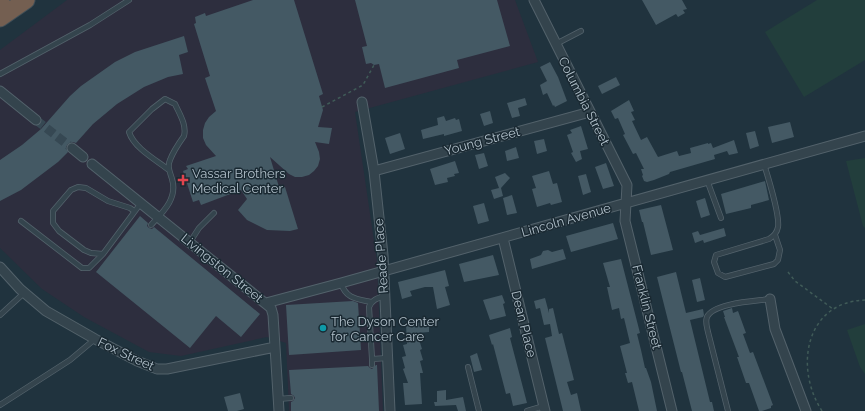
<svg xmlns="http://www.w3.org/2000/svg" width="865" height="411" viewBox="0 0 865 411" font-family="Raleway,sans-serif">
  <rect width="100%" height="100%" fill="#20333e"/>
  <path fill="#2d2e3e" d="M67,0H515L538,62L355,112L377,261L383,411H289L286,343L267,337L181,356L149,352L84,317L42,289L0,248V50Z"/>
  <path fill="#223e3c" d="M817,0H865V60L804,97L765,32Z
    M865,158V228L863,226L846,161Z
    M865,324V374L860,367L847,330Z"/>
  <path fill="#445964" d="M253,0H294L323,94L319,96L323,110L318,127L332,128L329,144L315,142L319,152L320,159L318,166L314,171L309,175L302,177H295L289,174L270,157L279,187H285L298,229L290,231L267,230L247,220L238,210L247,199L241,190L201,205L199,200L193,202L183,171L188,169L186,166L216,156L206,145L203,138V130L205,123L209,117L216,111L205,78L210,76L194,24L196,23L195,17L205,13L206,16Z
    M355,0H497L510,46L457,60L459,68L385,88L379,64L374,65L371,63L366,64L362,47L367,46Z
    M642,0H682L687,9L683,10L685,13L678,17L676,14L656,25Z
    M184,36L188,52L179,55L183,74L168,77L144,87L117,104L93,124L76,143L73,142L68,144L66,147L68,152L58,162L21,190L0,201V160L22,145L41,129L70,96L81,86L115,62L135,52Z
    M550,62L558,77L567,101L555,107L554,105L553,106L547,93L543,95L540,85L547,81L540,67Z
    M616,77L620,85L602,94L598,86Z
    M525,98L527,105L518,108L520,116L512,118L507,103Z
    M629,100L634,111L631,112L635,120L632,121L641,140L647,137L658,157L677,151L679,156L691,153L690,148L708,143V144L711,143L713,148L734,140L738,153L729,155L727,151L714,155L715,159L670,172L669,174L654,180L647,182L644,181L642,176L643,175L641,169H644L636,153L633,154L623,135L625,134L618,118L615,119L611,111Z
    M490,111L493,123L484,126L480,114Z
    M444,116L446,121L455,118L456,120L459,119L462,131L444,136V134L423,139L421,130L438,125L437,118Z
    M790,122L794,137L772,143L768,127Z
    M581,126L588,149L580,151L582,159L576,162L571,153L573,152L567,135L572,133L570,130Z
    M755,131L759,146L750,149L746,133Z
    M400,133L405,149L390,154L385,138Z
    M544,139L547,151L537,154L534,141Z
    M516,147L519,158L507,161L505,151Z
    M484,153L488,166L479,169L475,155Z
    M455,161L459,173L454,174L455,176L447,178L448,182L435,185L430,169Z
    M606,163L614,186L603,189L595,167Z
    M549,171L553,184L557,183L562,202L551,205L550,203L537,207L532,189L536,188L532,176Z
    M505,173L510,178L501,188L503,196L494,199L491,190L499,188L495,177Z
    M586,174L591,192L583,195L578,176Z
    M765,181L769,200L751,205V208L726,214L721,194Z
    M512,195L517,213L507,215L503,198Z
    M705,198L710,215L701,218L696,201Z
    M484,203L489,221L478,224L473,206Z
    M661,205L673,250L651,255L643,222H642L639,210Z
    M140,216L148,223L147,226L149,228L152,229L154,227L260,314L241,337L216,316L190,348L96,272Z
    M613,223L618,239L571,252L566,236Z
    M724,228L726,236L704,243L703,240L695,243L692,233L698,231L700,235Z
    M563,249L566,259L532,269L530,259L541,255L543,251L548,250L552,252Z
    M493,255L499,275L464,282L459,264Z
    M621,259L640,333L637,334L641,350L645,368H646L651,382L657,411H639L632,382L628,383L625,373H627L620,346L630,343L624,318L621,319L619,308L612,310L607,287H610L603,263Z
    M445,270L449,286L445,287L450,305L437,309L433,287H425L410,291L412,296L402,299L398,282Z
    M676,272L686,313L703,309L704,315L703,317L690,320L710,402H712L714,411H692L682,372H681L657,277Z
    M700,278L705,300L697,302L692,280Z
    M502,295L505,303L503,304L506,316L490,320L483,300Z
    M545,298L549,313V309L553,308L559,334L562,333L574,380L567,382L571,395L577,393L581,411H563L545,338L552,336L550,324L544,325L540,308L536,309L534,301Z
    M353,301L358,303L361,350L289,355L286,305Z
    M732,308L733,313L738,311L746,333L743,334L750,353L753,352L773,405L771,406V408L762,411H759L749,383H746L737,357H739L724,317H725L723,311Z
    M426,322V326H429V332L417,333L422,349L420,350L423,360L420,361L423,373H420L422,404L405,405L403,383H408L403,369L405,368L402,357L406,356L403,345L407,344L406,324Z
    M510,328L512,337L510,338L527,403L513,406L510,393L506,394L493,344L492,345L489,335Z
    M477,353L482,370L474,372L470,356Z
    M376,365H377L379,411H291V402L293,401L295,398L294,396L291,394L289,370L368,366L370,368L372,369Z
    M446,390V400L463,397L466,411H458L456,405L435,406L434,402H437V391Z
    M240,393L244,409L237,411H228L224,397Z"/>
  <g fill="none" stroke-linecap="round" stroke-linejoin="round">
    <path stroke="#364853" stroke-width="9" stroke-dasharray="9 4.5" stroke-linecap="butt" d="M36,120L72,148"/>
    <g stroke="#53626b" stroke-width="6">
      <path id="lane" d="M556,44L581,31
        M0,74L90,25L129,0
        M764,164C768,177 780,215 778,227C777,233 774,236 769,239L716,255L714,262L718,273L725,277L774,264L778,260L780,250L775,235
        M707,180L721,218
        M134,211L130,208L108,201L86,188L78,187L71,190L53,211V223L59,231L84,250L91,253L103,254L141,203
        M21,221L82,268H89L103,254
        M151,225C163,212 178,198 172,179C170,172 167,167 170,160C173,152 179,143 184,136C187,125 179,113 175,104L165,99L152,109L129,132C134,148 156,160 169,170
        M190,242L199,228L214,213
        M341,283C346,299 357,299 371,302
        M385,296C377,298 372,300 369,307L372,359L388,358
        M0,315L24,293
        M372,359V365
        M468,367L479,411
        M278,399L291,398
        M0,405L70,360L95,339
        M527,411L544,406
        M728,411L708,332C707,327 705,322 707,317C713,303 756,301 770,299"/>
    </g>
    <g stroke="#53626b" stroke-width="11">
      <path id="street" d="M534,0L627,185L625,221L672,411
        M0,91L36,120
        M362,102L374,171L383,255L390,411
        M72,148L83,157
        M92,164L271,308L273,315L279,411
        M374,171L590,112
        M503,238L545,411
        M0,267L20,289L46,311L95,339L137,361L157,369H167L275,347
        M770,299L775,329L806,411
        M266,303L341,283L865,136"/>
    </g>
    <g stroke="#404f58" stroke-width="19">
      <path id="highway" d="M0,0H1
        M0,18L26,0"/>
    </g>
    <path stroke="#405b58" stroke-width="1.5" stroke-dasharray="3 3" stroke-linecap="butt" d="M322,107L363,85L374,65
      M788,272L795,281L833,309
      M822,411C794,368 805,302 865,300"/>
    <use href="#lane" stroke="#34444d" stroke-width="4.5"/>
    <use href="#street" stroke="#34444d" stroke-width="9"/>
    <use href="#highway" stroke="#745f51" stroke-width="17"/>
  </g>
  <path fill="#e0444e" stroke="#1a2932" stroke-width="1.5" d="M181 174h4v4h4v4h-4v4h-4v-4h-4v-4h4z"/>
  <circle fill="#0f9aa8" stroke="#1a2932" stroke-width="1.5" cx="323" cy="328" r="4"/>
  <g text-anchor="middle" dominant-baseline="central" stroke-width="3" stroke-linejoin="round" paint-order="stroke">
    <g font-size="13" fill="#b0bfc9" stroke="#1a2932">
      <text transform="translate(584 101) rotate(63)">Columbia Street</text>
      <text transform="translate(482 141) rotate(-15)">Young Street</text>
      <text transform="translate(566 220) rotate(-16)">Lincoln Avenue</text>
      <text transform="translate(381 256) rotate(-94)">Reade Place</text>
      <text transform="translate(222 268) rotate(39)">Livingston Street</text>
      <text transform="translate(647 307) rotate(76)">Franklin Street</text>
      <text transform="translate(524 324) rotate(76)">Dean Place</text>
      <text transform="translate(126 354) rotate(25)">Fox Street</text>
    </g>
    <g font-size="13" fill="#b0bfc9" stroke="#1a2932" text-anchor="start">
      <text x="192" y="173">Vassar Brothers<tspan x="192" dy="15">Medical Center</tspan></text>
      <text x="331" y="321">The Dyson Center<tspan x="331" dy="15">for Cancer Care</tspan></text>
    </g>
  </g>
</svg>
